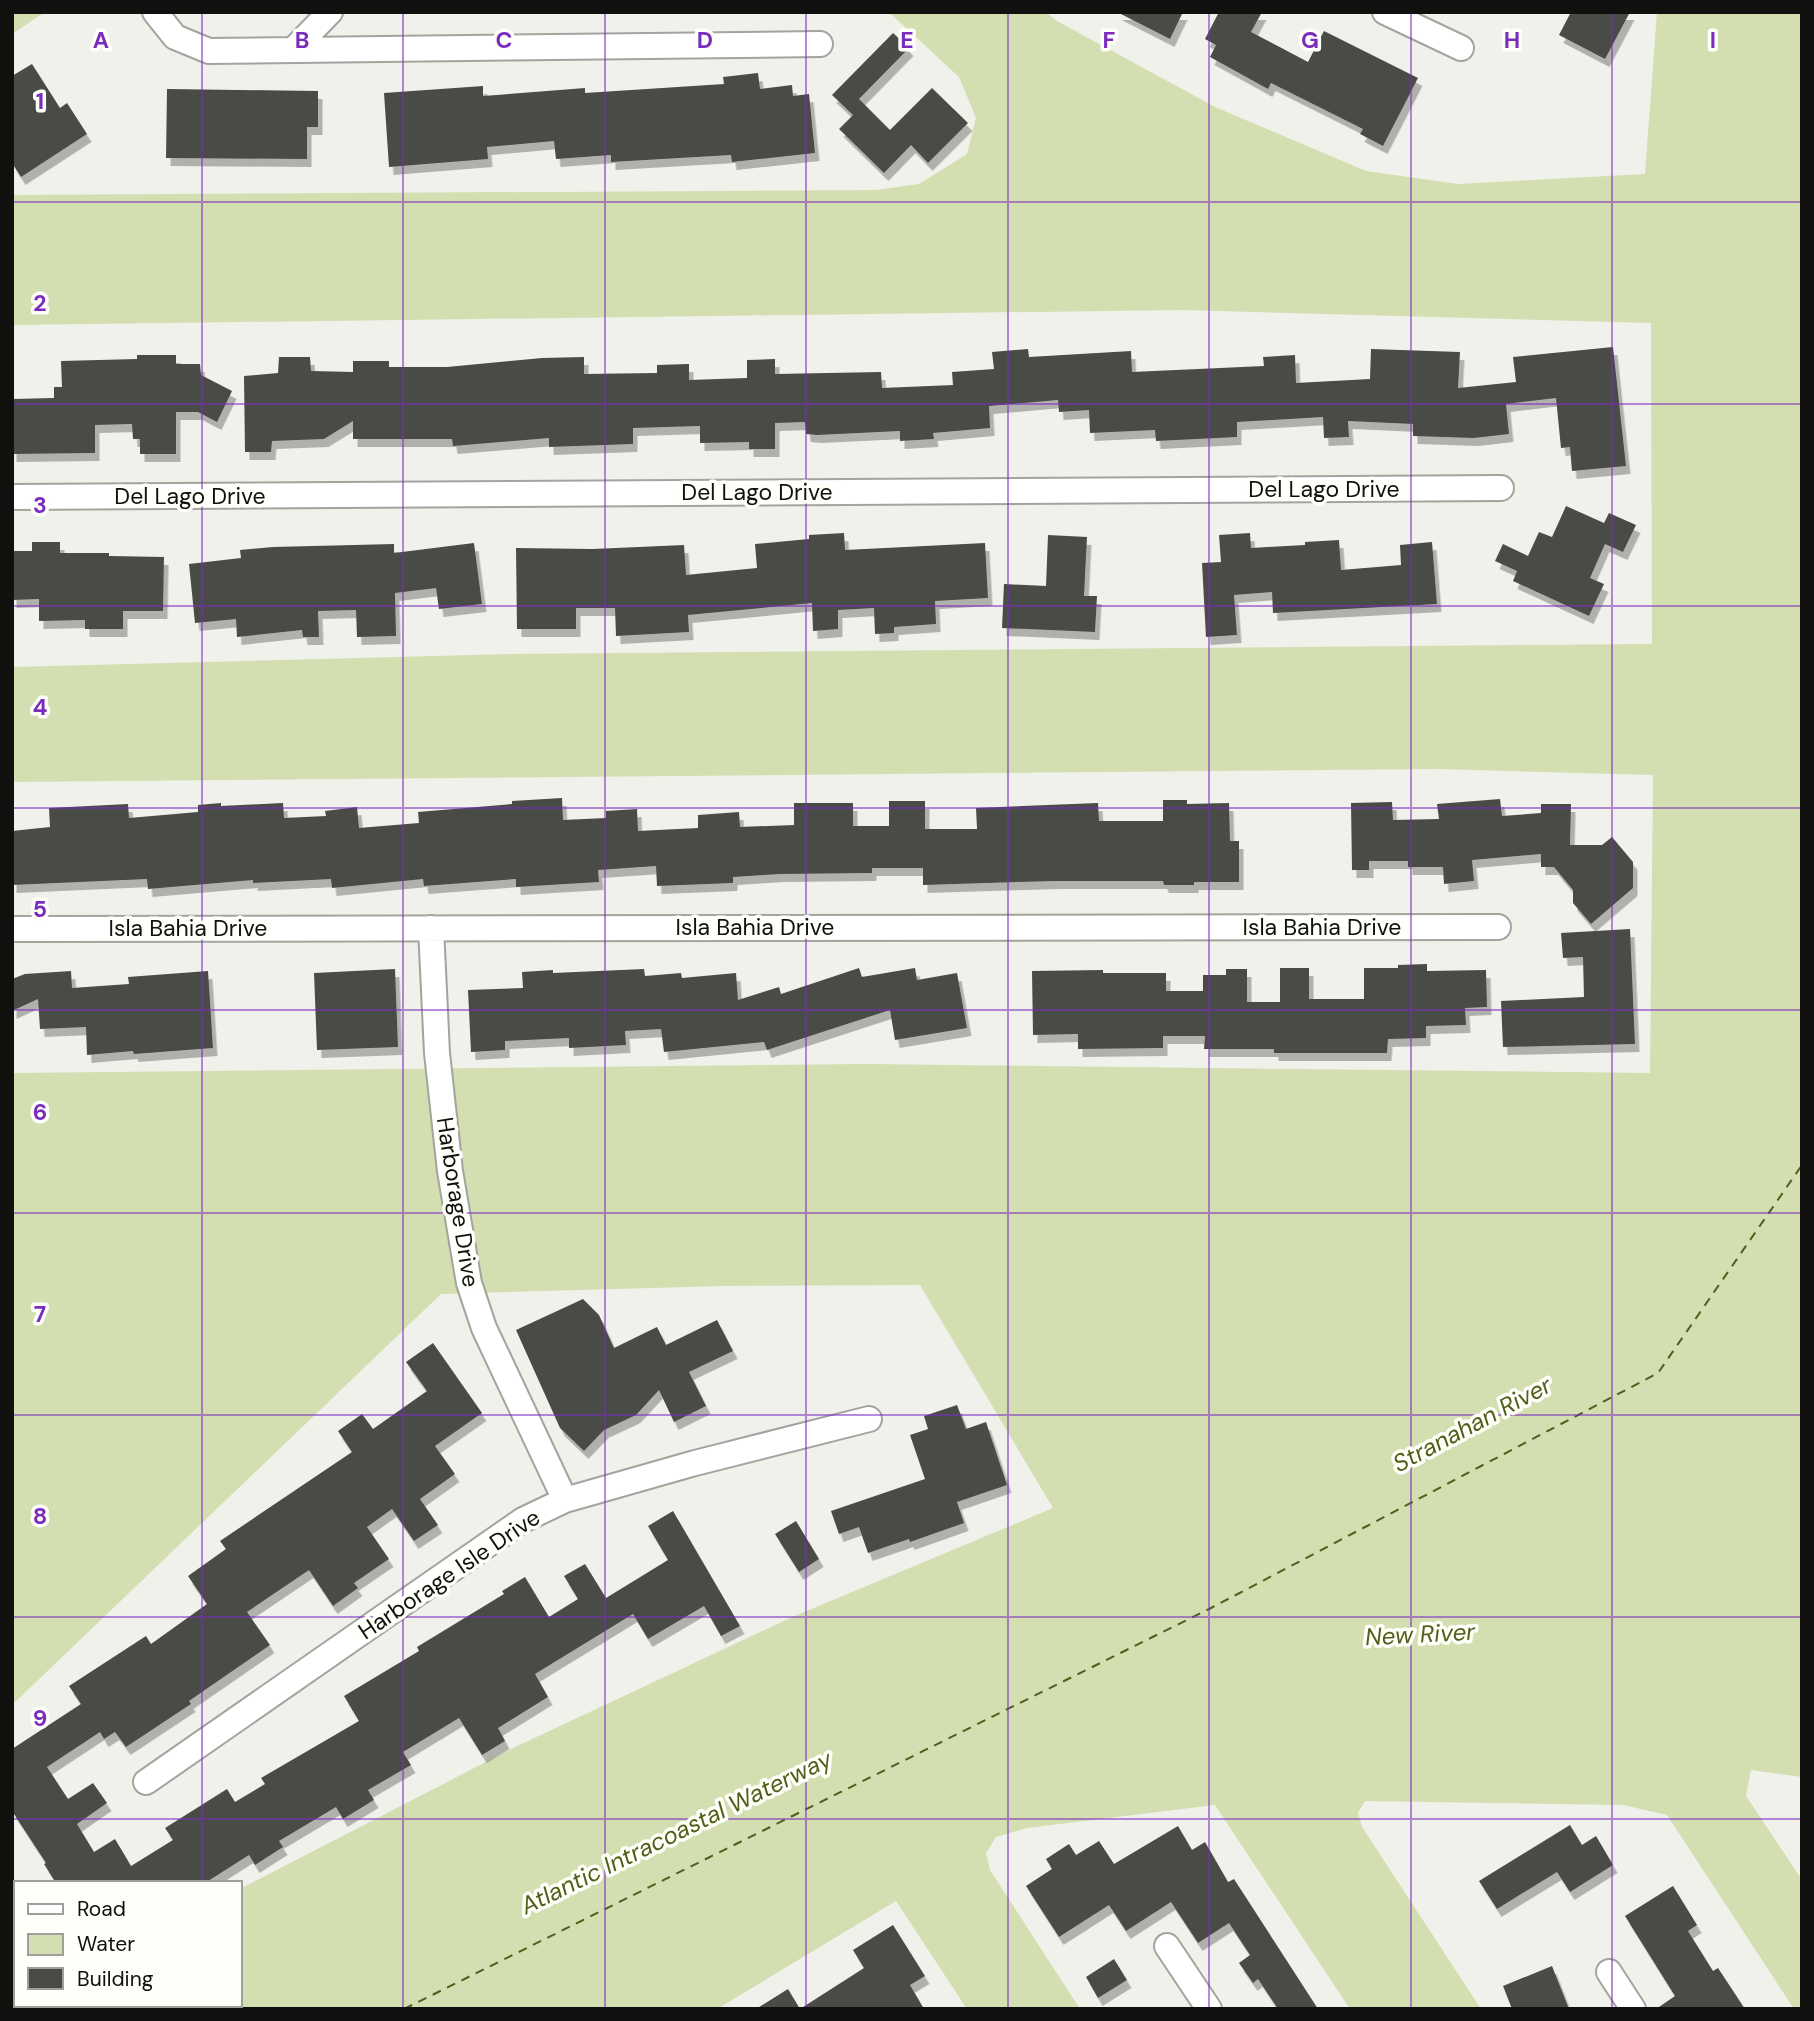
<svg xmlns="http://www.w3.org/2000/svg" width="1814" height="2021" viewBox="0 0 1814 2021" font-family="'DM Sans',sans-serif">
  <defs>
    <filter id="shadow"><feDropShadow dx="4.5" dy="8" stdDeviation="0" flood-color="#0004"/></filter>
  </defs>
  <rect width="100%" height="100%" fill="#f0f1eb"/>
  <path fill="#d3deb1" d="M12,12H45L12,34Z
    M889,12H1046L1057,21L1215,107L1366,171L1458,184L1645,174L1657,12H1802V1777L1751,1770L1746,1796L1802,1880V2009H1794L1667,1815L1623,1805L1365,1801L1358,1813L1362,1827L1481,2009H1350L1215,1805L1027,1828L996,1837L986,1853L990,1870L1080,2009H967L896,1901L717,2009H12V1885L16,1891V2005H240V1889L511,1749L790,1618L1053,1508L920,1285L723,1286L441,1294L12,1705V1073L868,1064L1650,1073L1653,775L1438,769L12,782V667L510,654L1652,644L1651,323L1182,310L12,325V195L876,190L919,184L967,154L976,118L959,77Z"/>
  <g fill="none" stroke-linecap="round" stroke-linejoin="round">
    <path stroke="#535e1b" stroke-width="2" stroke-dasharray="9 7" stroke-linecap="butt" d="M404,2009L1211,1608L1658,1373L1802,1165"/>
  </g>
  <path fill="#4a4b46" filter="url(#shadow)" d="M1117,12H1183L1170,39Z
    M1219,12H1262L1251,32L1308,62L1324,31L1418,78L1383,146L1360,134L1363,129L1271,83L1268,89L1210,57L1216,45L1205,39Z
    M1571,12H1630L1605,59L1559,35Z
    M893,33L909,48L859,99L890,130L932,88L968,123L928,163L911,145L884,173L839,129L853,115L832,95Z
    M32,64L60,108L67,103L87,134L21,177L12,163V76Z
    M758,73L760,89L792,85L793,96L809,94L815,153L732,162L731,155L611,162V155L556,159L554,141L487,147L488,159L389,167L384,93L483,86V96L585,88V93L724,84L723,77Z
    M167,89L318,91V127H307V159L166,158Z
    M1613,347L1626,466L1572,471L1570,447L1561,448L1556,398L1506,404L1509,434L1474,438L1413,436V424L1348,421L1349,437L1324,438L1323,417L1237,422V437L1156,441L1155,430L1090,433L1089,410L1059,412L1058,400L989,406L990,428L933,433L934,439L900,441V431L817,435L806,434L805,422L775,423V449H749V442L700,443V426L633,428V444L549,447V438L453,446L452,439H353V421L324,439L272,441L271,452H245L244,376L278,373L279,357H310L311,371L353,372V361H389V367H447L542,358L584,357V374L657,373V365L689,364V380L747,378V360L775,359V374L881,372L882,388L953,385L952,372L994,369L992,352L1028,349L1029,357L1131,351L1132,372L1264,366L1263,357L1295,355L1296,383L1370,379L1371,349L1460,352L1458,388L1516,382L1513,357Z
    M137,355H176V364H200L201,375L232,391L217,422L198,412H176V454H140V439H133L132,424L95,425V453L12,454V399L54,398V387H62L61,361L137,359Z
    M1566,506L1604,523L1609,513L1636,525L1623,552L1605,544L1590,578L1604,584L1589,616L1513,581L1517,571L1495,561L1503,544L1528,556L1539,532L1552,537Z
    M844,533L845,550L985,543L988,598L935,601L936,624L894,627V633L875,634L874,608L838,610V629L813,631L812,603L688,615L689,632L616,636L615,608H576V629H517L516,548L593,549L684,545L686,575L757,568L755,544L809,539V535Z
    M1250,533L1251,548L1305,545V542L1339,540L1341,570L1401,565L1400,545L1432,542L1437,604L1273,613L1272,592L1234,595L1237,635L1206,637L1202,563L1221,562L1219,535Z
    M1048,535L1087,537L1084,596H1097L1095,632L1002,628L1004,584L1046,586Z
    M32,542H60V553H109V556L164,557L163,611H123V629H85V620L39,621V599L12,600V551H32Z
    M474,543L482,604L439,609L436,588L395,593L396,636L357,637L356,610L318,611L319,637H303L302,630L237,637L236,619L195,623L189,564L241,558L240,550L273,547L394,544V553Z
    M562,798L563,820L606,818V811L637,809L638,831L698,828V815L739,812L740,827L794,825V803H853V826H889V801H925V829H977L976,808L1098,803L1099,821H1163V800H1187V804L1229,803L1230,841H1239V882H1194V885H1164L1163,881H1055L923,885V868H872V873L780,874L733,877V883L657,886L656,866L598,870L599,882L516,887V879L424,886L423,879L332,888L331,879L253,883V880L148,889L147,879L12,885V831L50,827L49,808L128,804L129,818L198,812V805L221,803V806L283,803L284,818L326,816L325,811L357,807L359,828L419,823L418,812L512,804V801Z
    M1500,799L1502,816L1541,813V804H1571L1570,845H1602L1612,837L1633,862V888L1591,924L1573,903V890L1554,867H1541V854L1472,860L1474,881L1444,884L1443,867H1408V861H1369V870H1352L1351,803L1392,802L1393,820L1439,819L1437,804Z
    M1630,929L1635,1044L1503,1047L1501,1001L1584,997L1583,957L1563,958L1561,933Z
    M1427,964V971L1486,970L1487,1007L1465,1008L1466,1025L1426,1026V1038L1388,1039L1387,1053H1274V1049H1204L1205,1036H1163V1048L1078,1049V1034L1033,1035L1032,971L1103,970V973H1166V991H1203V975H1226V969H1247V1002H1280V968H1309V999H1364V968H1398V965Z
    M859,968L862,977L915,968L917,980L957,973L967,1028L895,1040L890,1010L767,1050L764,1042L664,1052L661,1029L625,1031L626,1045L569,1048V1038L505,1041V1050L471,1052L468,990L523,988L522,972L553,970V973L644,969L645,976L681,973L682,978L736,973L738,1000L779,987L781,994Z
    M395,969L398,1047L317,1050L314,973Z
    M71,971L72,988L129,984L128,977L208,971L213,1048L134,1054L133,1051L87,1055L86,1027L40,1029L38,999L12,1011V979L25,974Z
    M583,1299L599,1315L614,1348L657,1327L666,1345L717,1320L733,1351L689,1372L706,1406L674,1422L659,1390L636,1415L604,1430L584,1451L560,1428L516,1330Z
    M433,1343L482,1413L435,1446L455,1474L420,1499L438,1525L414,1541L392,1509L367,1527L389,1559L354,1583L358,1588L333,1606L309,1570L247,1612L270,1645L189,1701L191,1704L126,1747L115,1732L104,1739L100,1732L47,1767L68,1799L93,1783L107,1803L77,1824L94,1852L115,1839L131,1866L173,1840L165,1828L227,1789L235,1802L265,1784L261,1778L359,1721L344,1696L419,1651L417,1647L504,1594L502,1591L525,1577L549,1617L578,1599L564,1576L585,1564L606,1598L668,1560L648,1526L673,1511L740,1626L721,1636L704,1606L648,1639L633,1614L535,1674L548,1697L498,1728L505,1741L482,1755L459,1718L403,1752L411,1765L368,1790L374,1800L343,1819L336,1807L279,1841L283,1847L255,1865L249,1855L205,1883H56L44,1864L46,1863L12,1811V1749L81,1704L69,1686L146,1636L151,1644L207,1604L188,1576L226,1549L220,1541L352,1452L338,1431L362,1414L373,1429L427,1391L406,1362Z
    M957,1405L966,1429L986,1422L1007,1485L957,1502L964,1523L910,1542L909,1539L868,1553L859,1527L839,1534L831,1511L925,1479L910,1435L928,1429L924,1416Z
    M796,1521L819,1559L799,1572L775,1534Z
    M1570,1825L1582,1845L1596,1836L1613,1865L1570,1892L1557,1872L1497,1909L1479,1881Z
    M1178,1826L1192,1850L1205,1842L1228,1882L1234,1879L1318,2009H1278L1258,1979L1253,1983L1239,1963L1250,1955L1229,1923L1198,1943L1171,1902L1126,1931L1109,1905L1059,1937L1026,1886L1052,1869L1046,1859L1069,1844L1076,1855L1099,1841L1114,1864Z
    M1673,1886L1697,1925L1688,1931L1713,1971L1718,1968L1745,2009H1656L1675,1996L1625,1916Z
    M893,1925L925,1976L910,1985L924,2009H800L864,1968L853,1950Z
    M1114,1959L1127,1980L1098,1998L1086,1977Z
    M1552,1966L1569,2009H1512L1503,1986Z
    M788,1989L800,2009H756Z"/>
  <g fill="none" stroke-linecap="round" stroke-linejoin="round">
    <g stroke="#a2a49e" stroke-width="28">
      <path id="minor" d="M155,12L175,37L209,51L820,44
        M1385,12L1461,48
        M293,50L330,12
        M12,497L1501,488
        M431,928L437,1053L450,1171L469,1283L484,1328L565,1500
        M12,929L1498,927
        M146,1782L523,1520L565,1500L695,1463L869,1419
        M1167,1946L1209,2009
        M1609,1972L1633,2009"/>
    </g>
    <use href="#minor" stroke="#fff" stroke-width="24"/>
  </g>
  <path fill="none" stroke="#7b2cbf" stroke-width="2" stroke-opacity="0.55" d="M202,12V1883M403,12V2009M605,12V2009M806,12V2009M1008,12V2009M1209,12V2009M1411,12V2009M1612,12V2009M12,202H1802M12,404H1802M12,606H1802M12,808H1802M12,1010H1802M12,1213H1802M12,1415H1802M12,1617H1802M12,1819H1802M202,2005V2009"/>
  <g text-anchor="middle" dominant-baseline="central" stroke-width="7" stroke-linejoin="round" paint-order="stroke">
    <g font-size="23" fill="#10100e" stroke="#fdfff8">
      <text x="1324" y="489">Del Lago Drive</text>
      <text x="757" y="492">Del Lago Drive</text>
      <text x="190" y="496">Del Lago Drive</text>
      <text x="755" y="927">Isla Bahia Drive</text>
      <text x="1322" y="927">Isla Bahia Drive</text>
      <text x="188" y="928">Isla Bahia Drive</text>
      <text transform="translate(458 1202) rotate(81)">Harborage Drive</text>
      <text transform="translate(449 1574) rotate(-34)">Harborage Isle Drive</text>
    </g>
    <g font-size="24" font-style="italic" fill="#535e1b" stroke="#fdfff8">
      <text transform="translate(1472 1424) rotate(-28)">Stranahan River</text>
      <text transform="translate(1420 1634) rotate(-3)">New River</text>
      <text transform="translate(676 1832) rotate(-26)">Atlantic Intracoastal Waterway</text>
    </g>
  </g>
  <g font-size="23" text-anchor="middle" font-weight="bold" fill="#7b2cbf" stroke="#fdfff8" stroke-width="7" stroke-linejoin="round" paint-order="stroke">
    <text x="101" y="48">A</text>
    <text x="302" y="48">B</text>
    <text x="504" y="48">C</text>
    <text x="705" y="48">D</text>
    <text x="907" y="48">E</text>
    <text x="1109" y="48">F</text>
    <text x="1310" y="48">G</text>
    <text x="1512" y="48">H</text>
    <text x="1713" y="48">I</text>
    <text x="40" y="109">1</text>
    <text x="40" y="311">2</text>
    <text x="40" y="513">3</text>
    <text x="40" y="715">4</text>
    <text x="40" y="917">5</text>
    <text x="40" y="1120">6</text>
    <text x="40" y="1322">7</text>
    <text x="40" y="1524">8</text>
    <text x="40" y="1726">9</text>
  </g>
  <rect width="1814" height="2021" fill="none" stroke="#10100e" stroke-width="28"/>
  <rect x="14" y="1881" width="228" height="126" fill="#fdfff8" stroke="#9e9f9a" stroke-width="2"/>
  <rect x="28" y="1904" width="35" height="10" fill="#ffffff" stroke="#9e9f9a" stroke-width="2"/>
  <text x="77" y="1916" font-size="21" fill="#10100e">Road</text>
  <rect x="28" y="1934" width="35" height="21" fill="#d3deb1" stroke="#9e9f9a" stroke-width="2"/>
  <text x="77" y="1951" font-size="21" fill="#10100e">Water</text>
  <rect x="28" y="1968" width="35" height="21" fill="#4a4b46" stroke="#9e9f9a" stroke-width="2"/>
  <text x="77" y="1986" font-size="21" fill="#10100e">Building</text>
</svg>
